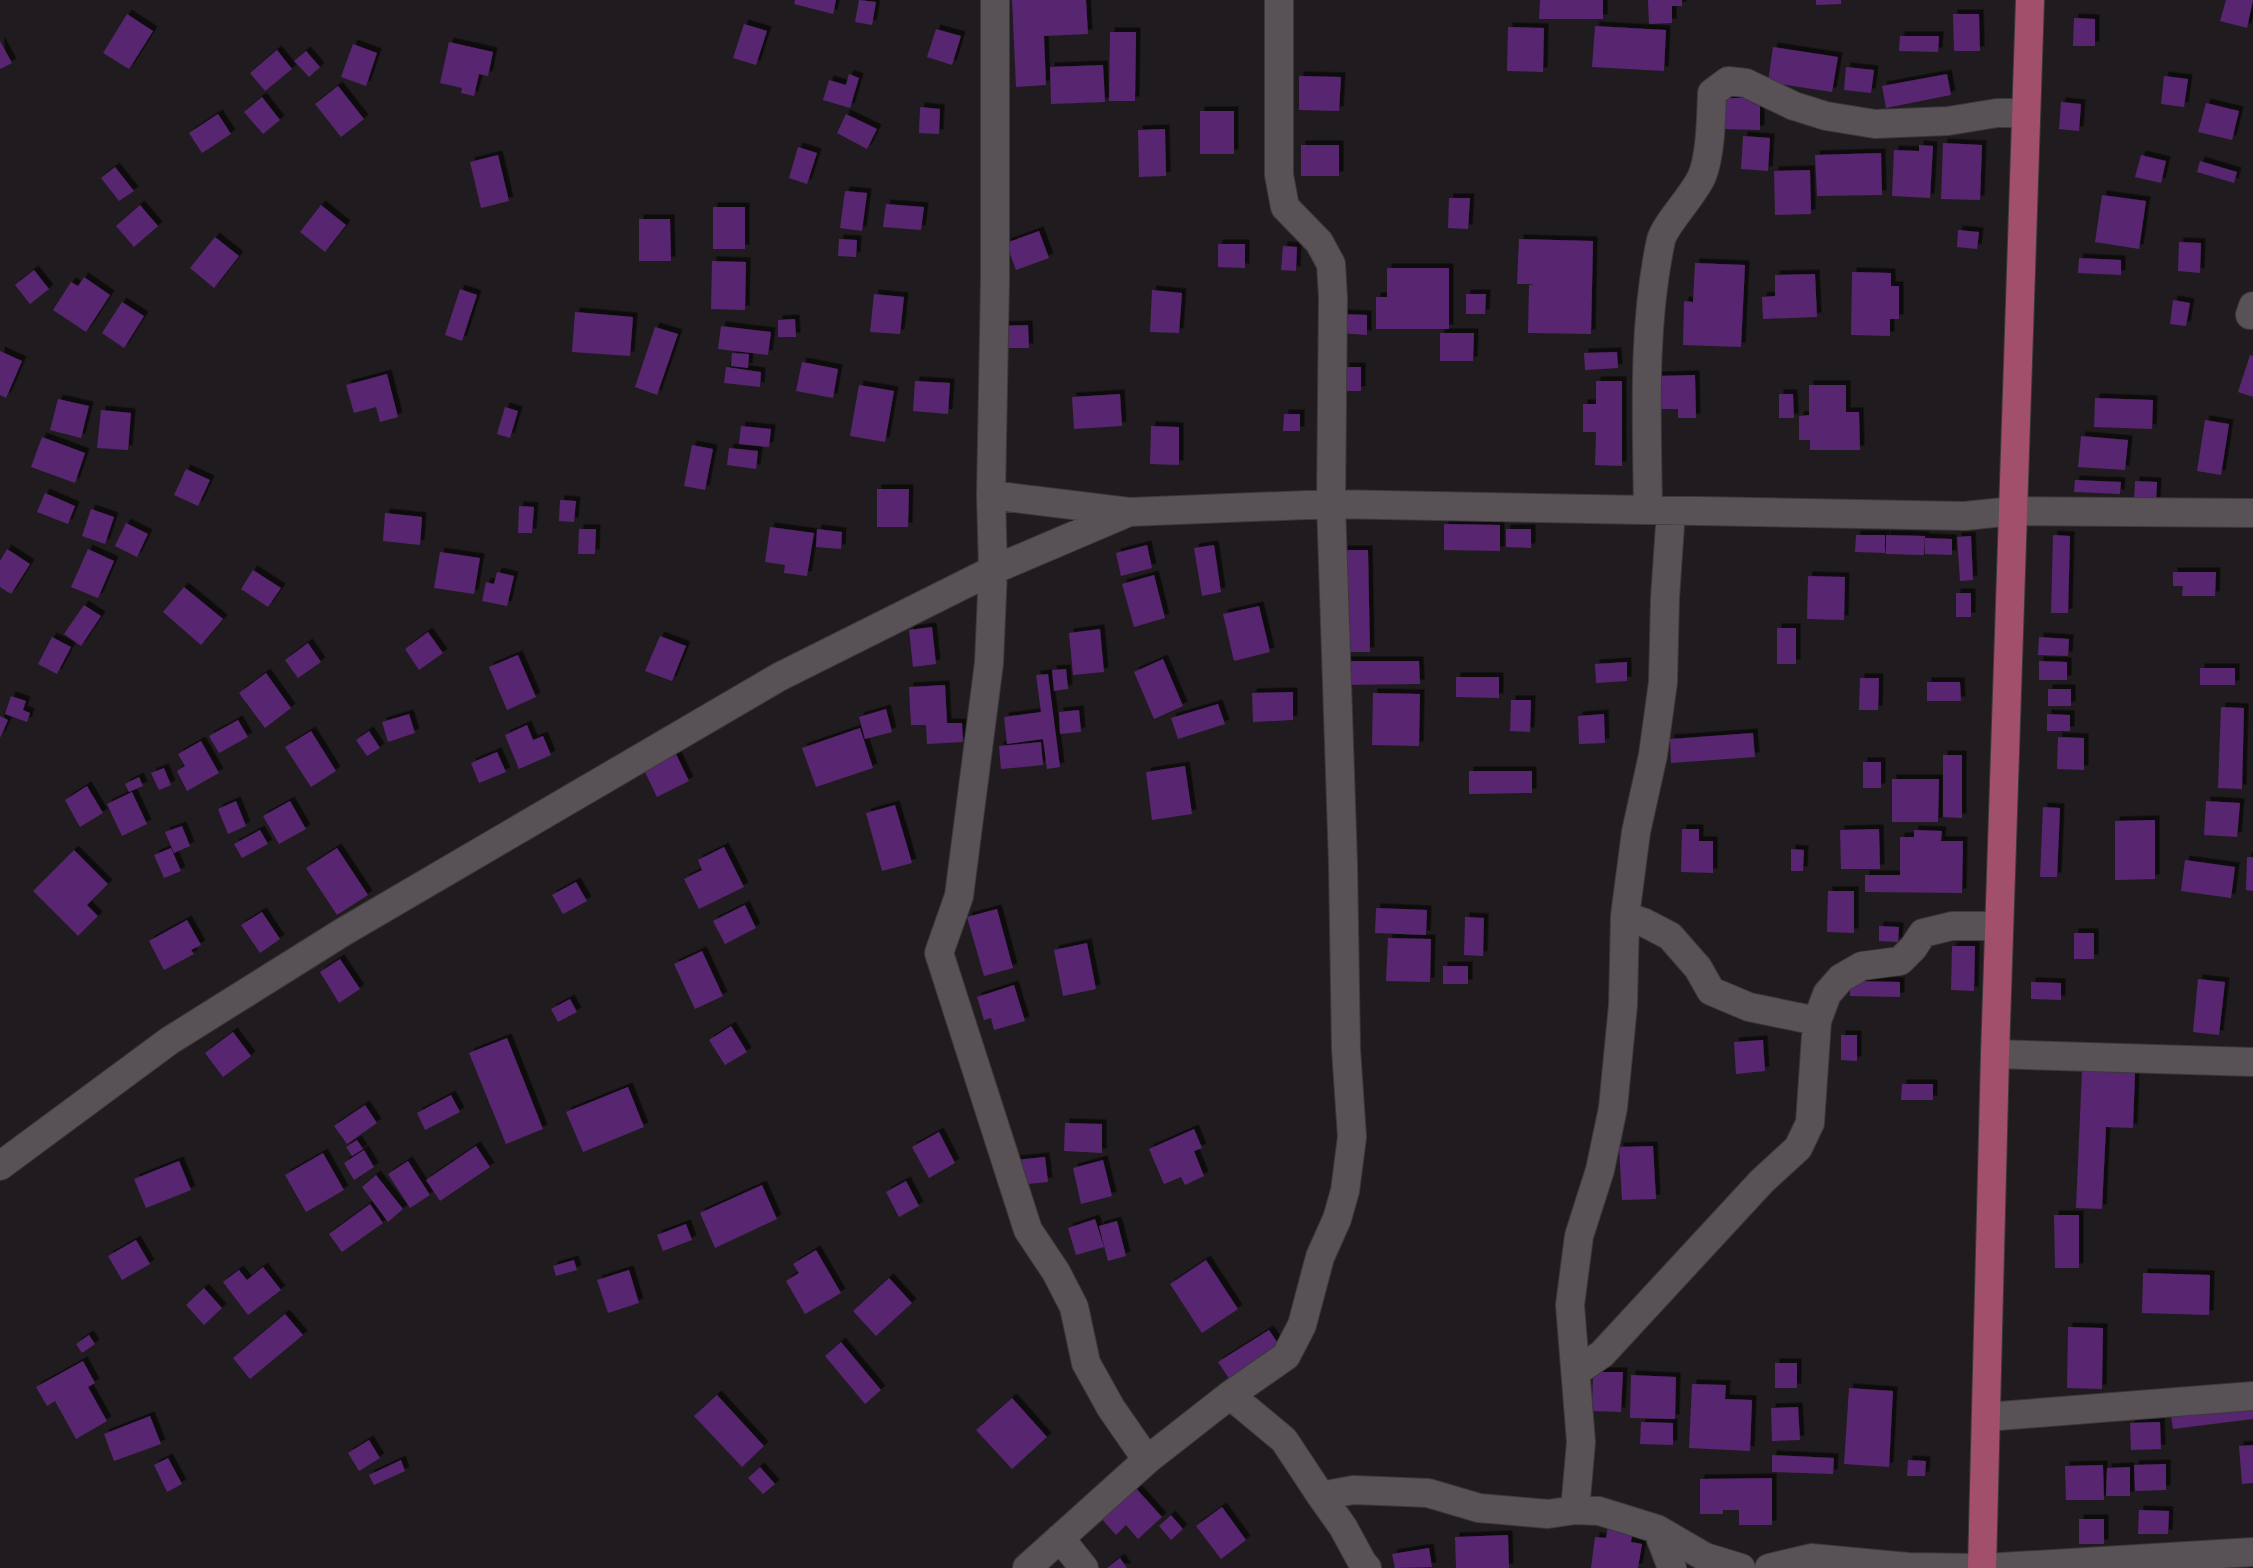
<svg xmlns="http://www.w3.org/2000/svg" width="2253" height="1568" viewBox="0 0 2253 1568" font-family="Arial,sans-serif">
  <defs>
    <filter id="shadow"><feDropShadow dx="4.5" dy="-4.5" stdDeviation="0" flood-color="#0009"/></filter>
  </defs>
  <rect width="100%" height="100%" fill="#201b1e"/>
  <path fill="#58266f" filter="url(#shadow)" d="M795,0H836L833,14L794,4Z
    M859,0L876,2L872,25L855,22Z
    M1012,0H1086L1088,34L1044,36L1046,85L1016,87Z
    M1540,0H1603V19H1539Z
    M1648,0H1682V6H1672V23L1649,24Z
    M1816,0H1841V4L1816,5Z
    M2226,0H2253L2247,28L2220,21Z
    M127,14L153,31L129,69L103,53Z
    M1953,14H1979L1980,51H1954Z
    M2074,18L2095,19V46H2073Z
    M744,24L767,31L756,65L733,58Z
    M1595,26L1666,30L1664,71L1592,67Z
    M1508,27L1544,28L1543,72L1507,71Z
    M936,29L961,36L952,65L927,57Z
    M1110,32H1136L1135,101H1109Z
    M1900,36H1939L1938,52L1899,51Z
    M0,41L12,63L0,69Z
    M449,42L493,52L488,76L479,74L474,96L461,93L462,88L440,83Z
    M353,44L377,53L366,86L341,77Z
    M1773,47L1838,57L1832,92L1768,82Z
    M277,50L292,69L265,91L250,73Z
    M306,51L320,67L309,77L294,61Z
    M1103,65L1105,102L1051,104L1050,67Z
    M1846,67L1874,70L1871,93L1844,90Z
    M849,74L859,78L850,108L823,100L829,80L846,85Z
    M1947,74L1951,95L1886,108L1882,86Z
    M1299,76L1341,77L1339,111L1299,110Z
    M2164,76L2188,79L2184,107L2161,104Z
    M338,86L364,119L341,137L315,104Z
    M262,97L280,120L263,134L244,112Z
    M1724,98H1760V130L1723,129Z
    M2061,102L2081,104L2079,131L2059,129Z
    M2206,103L2239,111L2232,140L2198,132Z
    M920,107L940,109L939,134L919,133Z
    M1200,111H1234V154H1200Z
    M218,114L231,134L202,153L189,133Z
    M846,114L877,129L867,149L837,133Z
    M1165,129L1166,176L1139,177L1138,130Z
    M1743,136L1770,138L1768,171L1741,169Z
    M1943,143L1982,145L1980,200L1941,199Z
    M1301,145H1339V176H1301Z
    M1919,145L1933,146L1930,198L1892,196L1894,150L1919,151Z
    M798,147L817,153L807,184L789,178Z
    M1881,153L1882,195L1817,196L1815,155Z
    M498,155L509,201L481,208L470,162Z
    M2141,155L2166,161L2161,183L2135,177Z
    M2200,161L2237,172L2234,183L2197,172Z
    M115,167L134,191L119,201L101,178Z
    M1810,170L1811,214L1775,215L1774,171Z
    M845,191L867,193L862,231L840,228Z
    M2102,195L2146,201L2139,249L2095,242Z
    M1449,198H1470L1468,229L1448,228Z
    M886,204L924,207L921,230L883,227Z
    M140,205L158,226L134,247L116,226Z
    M321,205L346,225L325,252L300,232Z
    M713,207H745V249H713Z
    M639,219H670L671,261H639Z
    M1958,230L1979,232L1977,249L1957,247Z
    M1039,231L1049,258L1016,270L1006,243Z
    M215,237L239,256L214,288L190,268Z
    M839,239L857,240L856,257L838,256Z
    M1519,239L1593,241L1591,334L1528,333L1529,285L1534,284H1517Z
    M2179,242L2201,243L2200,273L2178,271Z
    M1218,244H1245V268L1218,267Z
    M1283,246L1297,247L1296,271L1281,270Z
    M2079,258L2121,260V275L2078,273Z
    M712,261L746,262L745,310L711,309Z
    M1695,263L1745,265L1741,347L1683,345L1684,301L1693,302Z
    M1387,268H1449V329H1376V297H1387Z
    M34,270L49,289L30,304L15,285Z
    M1852,272L1891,273V286H1899V319H1890V336L1851,335Z
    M1815,274L1817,317L1763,319L1762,297L1775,296V275Z
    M84,277L110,295L86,332L53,310L71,282L78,286Z
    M460,289L477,295L462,341L445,335Z
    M1152,290L1182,293L1179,333L1150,332Z
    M874,294L904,297L900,334L870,332Z
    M1466,294H1486L1485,314H1466Z
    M2173,300L2190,303L2186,326L2170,324Z
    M122,302L144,316L124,348L102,333Z
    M575,312L633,317L630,356L572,352Z
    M1340,314L1367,315V335L1339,333Z
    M795,319L796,337H778V320Z
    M1028,325L1029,348H1001L1000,326Z
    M721,326L771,332L768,355L718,349Z
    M655,327L678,334L657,395L635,387Z
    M1440,333H1474L1473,361H1440Z
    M0,351L22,361L6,398L0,395Z
    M1617,352L1618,368L1585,370L1584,353Z
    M732,353L749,354L748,368L731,366Z
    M2250,355L2253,356V397L2238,392Z
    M802,362L838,369L833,398L796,391Z
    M726,367L761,372L760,387L724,383Z
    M1345,367H1361V391H1344Z
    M387,374L398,417L380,422L376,407L354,413L346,385Z
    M1695,375L1696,418H1678V409H1657L1656,376Z
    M915,381L950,383L948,414L913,411Z
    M1596,381H1622V466L1595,465L1596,432H1583V404H1596Z
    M859,385L894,391L885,442L850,436Z
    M1809,385H1846V412H1859L1860,450H1810V440H1799V416L1809,415Z
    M1120,394L1122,426L1074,429L1072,397Z
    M1779,394H1793L1794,418H1779Z
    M2095,398L2153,400L2152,429L2094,427Z
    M58,399L89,406L81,438L50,430Z
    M505,407L518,411L510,438L497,434Z
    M101,410L131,413L128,450L97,448Z
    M1284,414H1300V431H1283Z
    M2205,420L2229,424L2221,475L2197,471Z
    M741,426L771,429L769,447L739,444Z
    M1151,426L1179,427V465L1150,464Z
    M2081,436L2128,440L2125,470L2078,467Z
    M42,437L85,453L75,483L31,467Z
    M692,445L713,449L705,490L684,486Z
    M729,448L758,451L756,469L727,465Z
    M186,469L210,480L198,506L174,495Z
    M2075,480L2121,482L2120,494L2074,492Z
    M2135,481L2157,482L2156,502L2134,501Z
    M877,489H909L908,527H877Z
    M45,493L75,506L68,524L37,512Z
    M560,500L576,501L574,522L559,521Z
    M519,506L534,507L532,533H518Z
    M91,509L114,517L105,544L82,536Z
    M385,513L422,517L420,545L383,541Z
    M126,523L148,534L137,557L115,546Z
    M1444,524L1500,525V551L1444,550Z
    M770,527L814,533L807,576L784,573L785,565L765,562Z
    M579,529H596L595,554H578Z
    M817,529L842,532L841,549L816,547Z
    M1506,529H1531V548L1506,547Z
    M1856,535H1885V553L1855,552Z
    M1886,535L1925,536L1924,555L1886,554Z
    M2053,535L2070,536L2068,613H2051Z
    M1971,536L1973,580L1960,581L1957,537Z
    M1925,538L1952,539V555L1925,554Z
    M1147,545L1152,568L1121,576L1116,553Z
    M1214,545L1221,592L1202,596L1194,548Z
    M7,549L30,564L11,594L0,587V561Z
    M88,549L114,561L98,598L71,587Z
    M1337,550H1368L1370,652H1339Z
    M440,552L480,558L474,594L434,588Z
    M253,570L281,588L268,607L241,589Z
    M497,572L514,576L507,606L482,601L486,582L494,584Z
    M2173,572H2216L2215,596H2182L2183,586H2173Z
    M1154,575L1165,618L1134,627L1122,584Z
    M1808,576L1845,577L1844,620L1807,619Z
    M184,587L223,619L201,645L163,612Z
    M1956,593H1971V617H1956Z
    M84,605L101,616L81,646L64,634Z
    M1259,606L1270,652L1234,661L1223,614Z
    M932,627L936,664L913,667L909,630Z
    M1777,628H1796V664H1777Z
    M1100,629L1104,672L1073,675L1069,633Z
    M428,632L443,653L419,670L405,649Z
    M660,636L686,646L672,681L645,671Z
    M52,637L71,647L57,674L38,664Z
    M2039,637L2069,639L2068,656L2038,655Z
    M308,643L321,662L298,678L285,660Z
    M518,655L536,697L507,710L489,667Z
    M1163,659L1183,706L1154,719L1134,672Z
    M1338,661H1419L1420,684L1338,685Z
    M2039,661L2067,662V680H2039Z
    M1627,662V681L1596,683L1595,664Z
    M2200,668H2235V685H2200Z
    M1066,669L1068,689L1054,691L1052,670Z
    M266,673L291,708L265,728L239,693Z
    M1048,674L1060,767L1047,769L1043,739L1007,744L1004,717L1041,712L1036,675Z
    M1456,677H1499V698L1456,697Z
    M1860,678H1879L1878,710H1859Z
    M1927,682H1960L1961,701H1927Z
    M945,685L947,723H962L963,742L927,744L926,725H911L909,687Z
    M2048,689H2071V706H2048Z
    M1293,692V720L1253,722L1252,693Z
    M1373,693L1420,694L1419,746L1372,745Z
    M11,696L26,701L23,710L30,713L27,722L5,714Z
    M1511,700H1531L1530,732L1510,731Z
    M1218,704L1225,724L1178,739L1171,718Z
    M2221,707L2244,708L2242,789L2218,788Z
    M886,709L892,732L865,739L859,717Z
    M1079,710L1081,732L1060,734L1059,712Z
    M409,714L415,733L388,742L382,722Z
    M1604,714L1605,743L1579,744L1578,716Z
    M2047,714L2070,715V731H2047Z
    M0,716L8,720L0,738Z
    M238,720L248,737L219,753L209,736Z
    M527,725L533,740L543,736L551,755L519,769L505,735Z
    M860,728L873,768L816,787L802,748Z
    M311,731L336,771L311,787L285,747Z
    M369,731L380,748L367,756L356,740Z
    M1753,733L1755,757L1671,763L1670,739Z
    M2058,737L2084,738V770L2057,769Z
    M201,741L219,773L187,791L177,771L185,766L178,754Z
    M1041,742L1043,765L1001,769L999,746Z
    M497,752L506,772L479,783L471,763Z
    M676,754L689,781L657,797L644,770Z
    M1943,755H1962V818L1943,817Z
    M1863,762H1881V788H1863Z
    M1185,766L1192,814L1152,820L1146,772Z
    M164,768L171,785L159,790L151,773Z
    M1469,771H1532V793L1469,794Z
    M139,777L143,786L129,792L125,784Z
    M1892,779H1939L1938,822H1892Z
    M87,786L103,813L80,827L65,800Z
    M132,792L147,824L122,836L107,804Z
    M236,801L246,826L228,834L218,809Z
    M290,801L306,829L279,844L263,816Z
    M2206,801L2240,803L2237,837L2204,835Z
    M895,805L912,863L882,871L866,813Z
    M2043,807L2060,808L2057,877H2040Z
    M2155,820V879L2115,880V821Z
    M182,826L190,846L174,853L165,832Z
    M1682,829H1699V841H1713V873L1681,872Z
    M1879,829L1880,869H1841L1840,830Z
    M260,830L268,844L242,858L234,844Z
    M1914,830L1942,831L1941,841H1963L1962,893L1865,892V875H1900V837H1914Z
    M724,847L744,887L699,909L684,879L702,870L698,860Z
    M171,848L181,871L164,878L154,855Z
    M337,848L368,895L337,915L306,868Z
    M1791,849L1804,850L1803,871H1791Z
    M74,850L108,884L87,905L98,916L78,936L33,891Z
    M2247,857H2253V891L2246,890Z
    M2185,860L2235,867L2231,898L2181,891Z
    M576,882L587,901L563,914L552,895Z
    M1828,891H1854V933L1827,932Z
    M745,905L756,928L725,944L713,921Z
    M1376,908L1427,910L1426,935L1375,933Z
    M997,909L1013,968L984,976L967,917Z
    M262,912L280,939L260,953L241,925Z
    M1465,917L1484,918L1483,956L1464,955Z
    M187,920L201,945L191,950L194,954L164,970L149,941Z
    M1879,926L1899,927L1898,942L1879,941Z
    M2074,933H2094V959H2074Z
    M1388,938L1431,939L1430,982L1386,981Z
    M1087,943L1096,989L1063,996L1054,950Z
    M1952,946H1975L1974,991L1951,990Z
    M702,951L723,996L695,1009L674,964Z
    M340,959L360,989L339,1003L320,972Z
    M1443,966H1468V984H1443Z
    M2198,979L2225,982L2219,1035L2193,1032Z
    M1850,981L1900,982V997L1850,996Z
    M2031,982L2061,983V1000L2031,999Z
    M1014,985L1025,1021L994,1030L991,1018L984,1020L977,997Z
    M570,999L577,1012L558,1022L551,1009Z
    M731,1026L747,1052L725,1065L709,1040Z
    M233,1032L251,1056L223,1077L205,1053Z
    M1841,1035H1857V1061L1841,1060Z
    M507,1038L543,1129L506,1144L469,1053Z
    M1763,1040L1765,1071L1736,1074L1734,1042Z
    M2082,1070L2135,1073L2133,1128L2106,1127L2102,1209L2076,1208Z
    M1902,1084H1933V1100H1901Z
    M628,1087L644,1127L583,1152L566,1112Z
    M451,1095L460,1112L425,1130L417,1113Z
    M365,1105L377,1123L347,1144L334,1126Z
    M1065,1123L1102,1124V1153L1064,1151Z
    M1194,1129L1202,1148L1194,1151L1204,1176L1185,1185L1181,1177L1164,1184L1149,1149Z
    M939,1132L955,1163L929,1178L912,1147Z
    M357,1140L363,1149L352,1156L346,1147Z
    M476,1146L490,1167L440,1201L426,1180Z
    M1653,1146L1656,1199L1622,1200L1619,1147Z
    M364,1150L374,1167L354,1180L344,1163Z
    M323,1153L344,1190L306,1212L285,1175Z
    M1045,1157L1048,1182L1017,1185L1015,1160Z
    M1103,1160L1112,1196L1081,1204L1073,1168Z
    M179,1161L191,1190L146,1208L134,1179Z
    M408,1161L430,1195L410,1208L388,1174Z
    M376,1175L403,1209L388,1222L362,1187Z
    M906,1181L919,1206L899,1217L886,1192Z
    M762,1185L777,1219L715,1248L700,1213Z
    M370,1204L383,1223L342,1252L329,1234Z
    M2054,1215H2079V1268H2055Z
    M1095,1219L1104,1247L1076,1255L1068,1228Z
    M1117,1221L1126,1256L1108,1261L1099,1226Z
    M686,1224L692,1240L663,1251L657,1235Z
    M136,1240L150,1264L122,1280L108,1256Z
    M816,1250L841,1293L805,1314L786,1281L799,1273L793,1264Z
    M574,1260L577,1270L556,1276L553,1266Z
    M1206,1260L1238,1309L1202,1333L1170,1284Z
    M263,1267L281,1290L248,1315L223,1282L239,1270L247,1280Z
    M629,1270L639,1303L608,1313L597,1280Z
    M2143,1273L2210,1275L2209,1315L2142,1313Z
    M889,1278L912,1303L876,1336L853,1311Z
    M204,1288L222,1308L204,1325L186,1305Z
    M285,1314L303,1335L250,1379L233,1358Z
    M2068,1327L2103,1328L2102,1389L2067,1388Z
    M1269,1330L1281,1348L1230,1380L1218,1362Z
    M89,1335L95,1344L82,1353L76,1344Z
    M841,1342L881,1390L865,1404L825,1356Z
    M83,1361L95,1383L88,1387L107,1421L76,1439L55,1401L47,1406L36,1387Z
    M1775,1363H1797V1388H1775Z
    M1593,1372H1623L1621,1412L1592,1411Z
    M1631,1375L1676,1377L1675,1419L1630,1418Z
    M1692,1384L1726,1385L1725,1399L1752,1400L1750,1451L1689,1448Z
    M1849,1388L1893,1391L1889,1467L1844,1464Z
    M717,1395L764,1446L742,1467L694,1416Z
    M1012,1398L1047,1437L1012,1469L976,1430Z
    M2253,1400V1419L2173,1429L2170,1410Z
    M1798,1407L1800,1440L1772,1441L1771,1408Z
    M150,1416L161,1444L114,1461L104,1434Z
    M1641,1422L1673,1423V1445L1640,1444Z
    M2160,1422L2161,1449L2131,1450L2130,1423Z
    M369,1440L380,1458L359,1471L348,1453Z
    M2253,1445V1483L2242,1484L2239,1446Z
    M1772,1455L1834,1458L1833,1474L1772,1472Z
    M168,1458L182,1484L167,1492L154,1465Z
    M401,1460L405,1471L374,1485L369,1475Z
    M1908,1460L1926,1461L1925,1476H1907Z
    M2166,1464V1490L2135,1491L2134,1465Z
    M2103,1465L2104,1500H2066L2065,1466Z
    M760,1467L775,1484L763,1494L748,1478Z
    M2130,1467V1496H2106L2107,1468Z
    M1772,1478V1525H1739V1510H1723V1514H1700V1479Z
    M1133,1485L1162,1517L1138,1539L1126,1525L1116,1535L1099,1516Z
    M1222,1507L1246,1540L1221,1559L1196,1526Z
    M2139,1510L2169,1511L2168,1534H2138Z
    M1171,1515L1183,1529L1171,1540L1159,1526Z
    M2079,1519H2104V1544H2079Z
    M1608,1526L1633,1530L1631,1542L1642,1544L1638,1568H1591L1595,1537L1606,1538Z
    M1508,1535L1509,1568H1456L1455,1537Z
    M1429,1548L1432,1567L1395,1568L1392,1554Z
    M1120,1558L1127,1568H1107Z"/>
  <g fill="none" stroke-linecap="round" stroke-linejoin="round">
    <g stroke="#3c383a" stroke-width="30">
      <path id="minor" d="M995,0V280L991,495L993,570L989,663L959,896L939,953L1028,1230L1056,1272L1074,1307L1086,1363L1111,1408L1147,1460
        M2250,315L2253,306
        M991,495L1129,512L1331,504L1965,516L2013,511L2253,513
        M1648,510C1647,421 1642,328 1661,240C1665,224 1694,195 1702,176C1711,154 1711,116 1712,93L1728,81L1746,83L1794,106L1826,116L1875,124L1948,121L1997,113H2026
        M1625,916L1645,923L1670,936L1698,968L1711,991L1749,1007L1817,1021
        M1995,1054L2253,1062
        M0,1166L169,1041L343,932L779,677L993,570L1129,512
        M1576,1372L1602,1354L1762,1181L1798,1148L1810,1123L1817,1021L1827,994L1841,978L1862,966L1900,961L1913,948L1923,933L1952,926H1999
        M1230,1395L1286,1356L1302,1325L1320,1257L1337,1219L1345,1191L1352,1137L1346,1049L1343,863L1331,504L1333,298L1331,264L1319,242L1285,207L1279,175V0
        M1986,1417L2253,1396
        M1321,1496L1343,1527L1362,1562L1367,1568
        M1575,1510L1581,1442L1570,1305L1579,1236L1600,1170L1613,1108L1623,1005L1625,916L1636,832L1653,755L1663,682L1665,598L1671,511
        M1657,1529L1672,1568
        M1060,1538L1084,1568
        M1027,1568L1147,1460L1230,1395L1284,1440L1321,1496L1353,1490L1380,1491L1428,1493L1479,1508L1548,1514L1575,1510L1599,1511L1657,1529L1705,1557L1741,1568
        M1769,1568L1811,1558L1908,1567L1973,1568
        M1985,1568L2253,1552"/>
    </g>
    <g stroke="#3c383a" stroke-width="30">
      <path id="major" d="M1982,1568L1995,1054L2030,0"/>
    </g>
    <use href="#minor" stroke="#585256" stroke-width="28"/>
    <use href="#major" stroke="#a24f6b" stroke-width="28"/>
  </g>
</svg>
